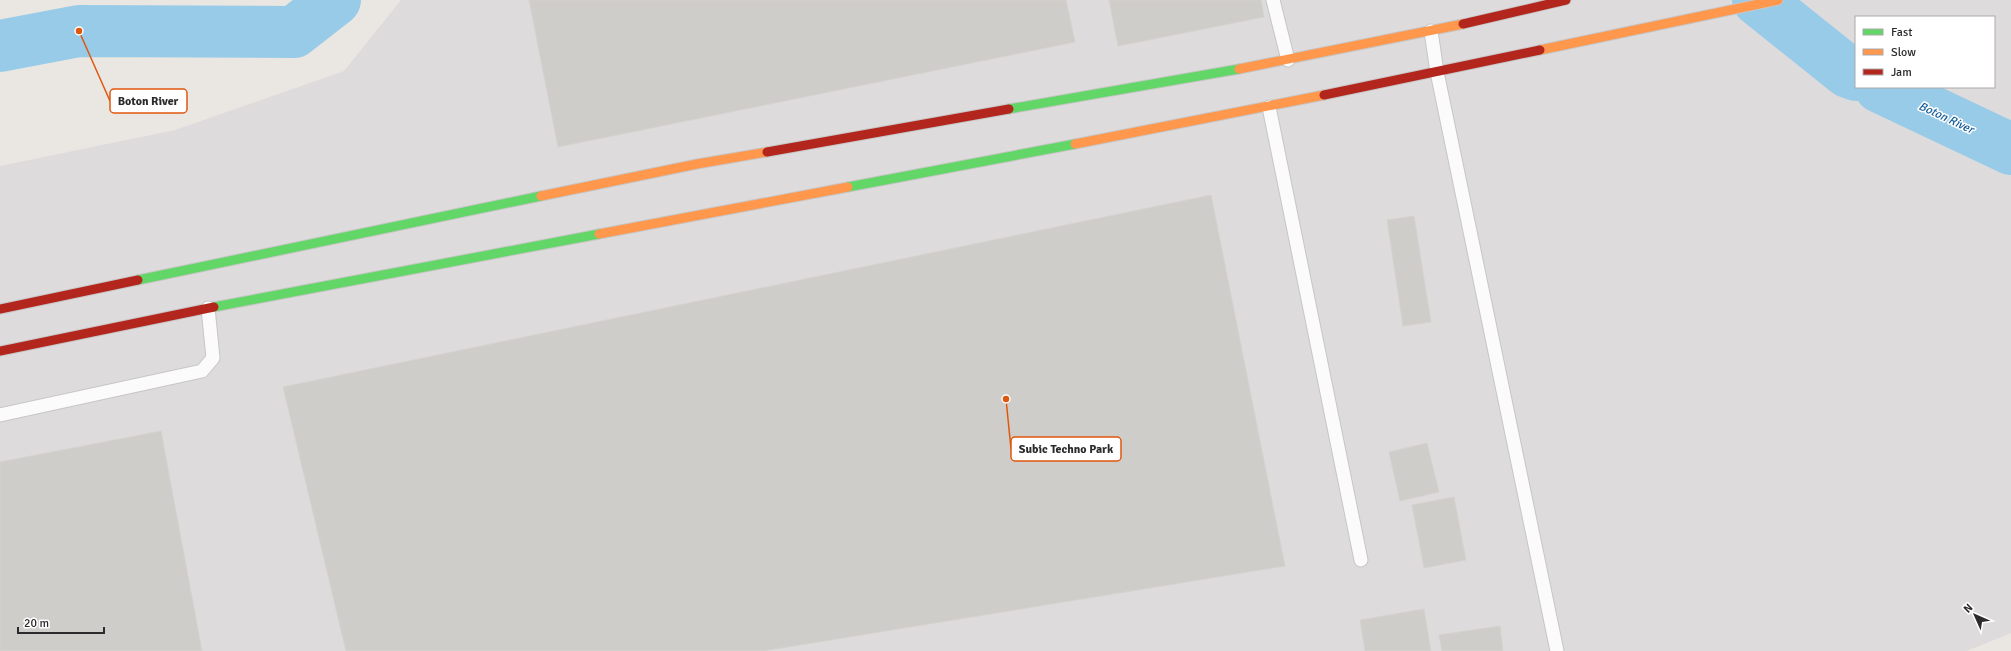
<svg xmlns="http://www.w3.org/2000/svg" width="2011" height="651" viewBox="0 0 2011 651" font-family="Signika,sans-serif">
  <rect width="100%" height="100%" fill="#eae7e2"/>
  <path fill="#dedbdd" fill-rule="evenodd" d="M401,0H2011V633L1967,651H0V166L175,130L344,71ZM1856,17H1994V87H1856Z"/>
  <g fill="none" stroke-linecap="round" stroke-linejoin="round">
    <path stroke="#98cbe8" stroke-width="52" d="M1758,0L1848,72L1856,75
      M0,46L79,31L294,32L335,0
      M1880,87L2011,149"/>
  </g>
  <path fill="#cfcdc9" stroke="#d5d2ce" d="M529,0H1066L1075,42L558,147Z
    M1109,0H1261L1264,17L1118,46Z
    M1211,195L1285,566L763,651H346L283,387Z
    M1414,216L1431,322L1403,326L1387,220Z
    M161,431L202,651H0V462Z
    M1427,443L1439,492L1400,501L1389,452Z
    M1454,497L1466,560L1424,568L1412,505Z
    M1424,609L1431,651H1365L1360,620Z
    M1500,626L1503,651H1442L1439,635Z"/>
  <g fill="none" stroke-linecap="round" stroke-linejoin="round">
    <g stroke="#c7c6c6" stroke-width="15">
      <path id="lane" d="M1273,0L1288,60
        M1431,31L1437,72L1557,651
        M1269,107L1361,560
        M0,415L202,371L213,358L208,308"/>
    </g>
    <g stroke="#c7c6c6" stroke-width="11">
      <path id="fast" d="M1009,109L1239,69
        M848,187L1075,144
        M138,280L541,196
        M214,307L599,234"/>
    </g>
    <g stroke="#c7c6c6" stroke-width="11">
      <path id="slow" d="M1540,50L1778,0
        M1239,69L1463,24
        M1075,144L1324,95
        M541,196L697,164L767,152
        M599,234L848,187"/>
    </g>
    <g stroke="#c7c6c6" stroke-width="11">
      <path id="jam" d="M1463,24L1566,0
        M1324,95L1540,50
        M767,152L1009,109
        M0,309L138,280
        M0,351L214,307"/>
    </g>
    <use href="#lane" stroke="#fcfbfb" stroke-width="13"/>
    <use href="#fast" stroke="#63d668" stroke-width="9"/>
    <use href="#slow" stroke="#ff974d" stroke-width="9"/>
    <use href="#jam" stroke="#b3261e" stroke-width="9"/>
  </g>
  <g text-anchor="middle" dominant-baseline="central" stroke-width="3" stroke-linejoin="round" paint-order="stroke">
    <g font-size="12" font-style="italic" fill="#125c99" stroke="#fff">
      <text transform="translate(1946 118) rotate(25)">Boton River</text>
    </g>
  </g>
  <path fill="none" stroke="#df570e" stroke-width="1.5" d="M79 31L110 101M1006 399L1011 449"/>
  <g fill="#df570e" stroke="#fff" stroke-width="1.5">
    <circle cx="79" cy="31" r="4"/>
    <circle cx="1006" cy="399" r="4"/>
  </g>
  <g fill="#fff" stroke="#df570e" stroke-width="1.5">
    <rect x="110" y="89" width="77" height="24" rx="4"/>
    <rect x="1011" y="437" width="110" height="24" rx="4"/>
  </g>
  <g font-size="12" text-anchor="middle" font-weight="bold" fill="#2b2b2b">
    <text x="148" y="105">Boton River</text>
    <text x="1066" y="453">Subic Techno Park</text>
  </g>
  <rect x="1855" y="16" width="140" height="72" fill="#ffffff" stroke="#aaaaaa"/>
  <rect x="1863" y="29" width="20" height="6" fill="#63d668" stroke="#aaaaaa"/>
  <text x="1891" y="36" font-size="12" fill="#2b2b2b">Fast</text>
  <rect x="1863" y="49" width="20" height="6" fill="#ff974d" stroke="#aaaaaa"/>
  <text x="1891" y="56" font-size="12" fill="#2b2b2b">Slow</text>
  <rect x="1863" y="69" width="20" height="6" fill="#b3261e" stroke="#aaaaaa"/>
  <text x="1891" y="76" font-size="12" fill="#2b2b2b">Jam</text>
  <g transform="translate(1975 615) rotate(315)" stroke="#ffffff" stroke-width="3" paint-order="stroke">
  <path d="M0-3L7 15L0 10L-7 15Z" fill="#2b2b2b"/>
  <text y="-6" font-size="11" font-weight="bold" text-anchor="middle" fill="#2b2b2b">N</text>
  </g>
  <path d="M18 627v6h86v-6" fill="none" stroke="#2b2b2b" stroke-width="2"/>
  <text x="24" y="627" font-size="12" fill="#2b2b2b" stroke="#ffffff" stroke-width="3" paint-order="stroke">20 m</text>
</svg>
